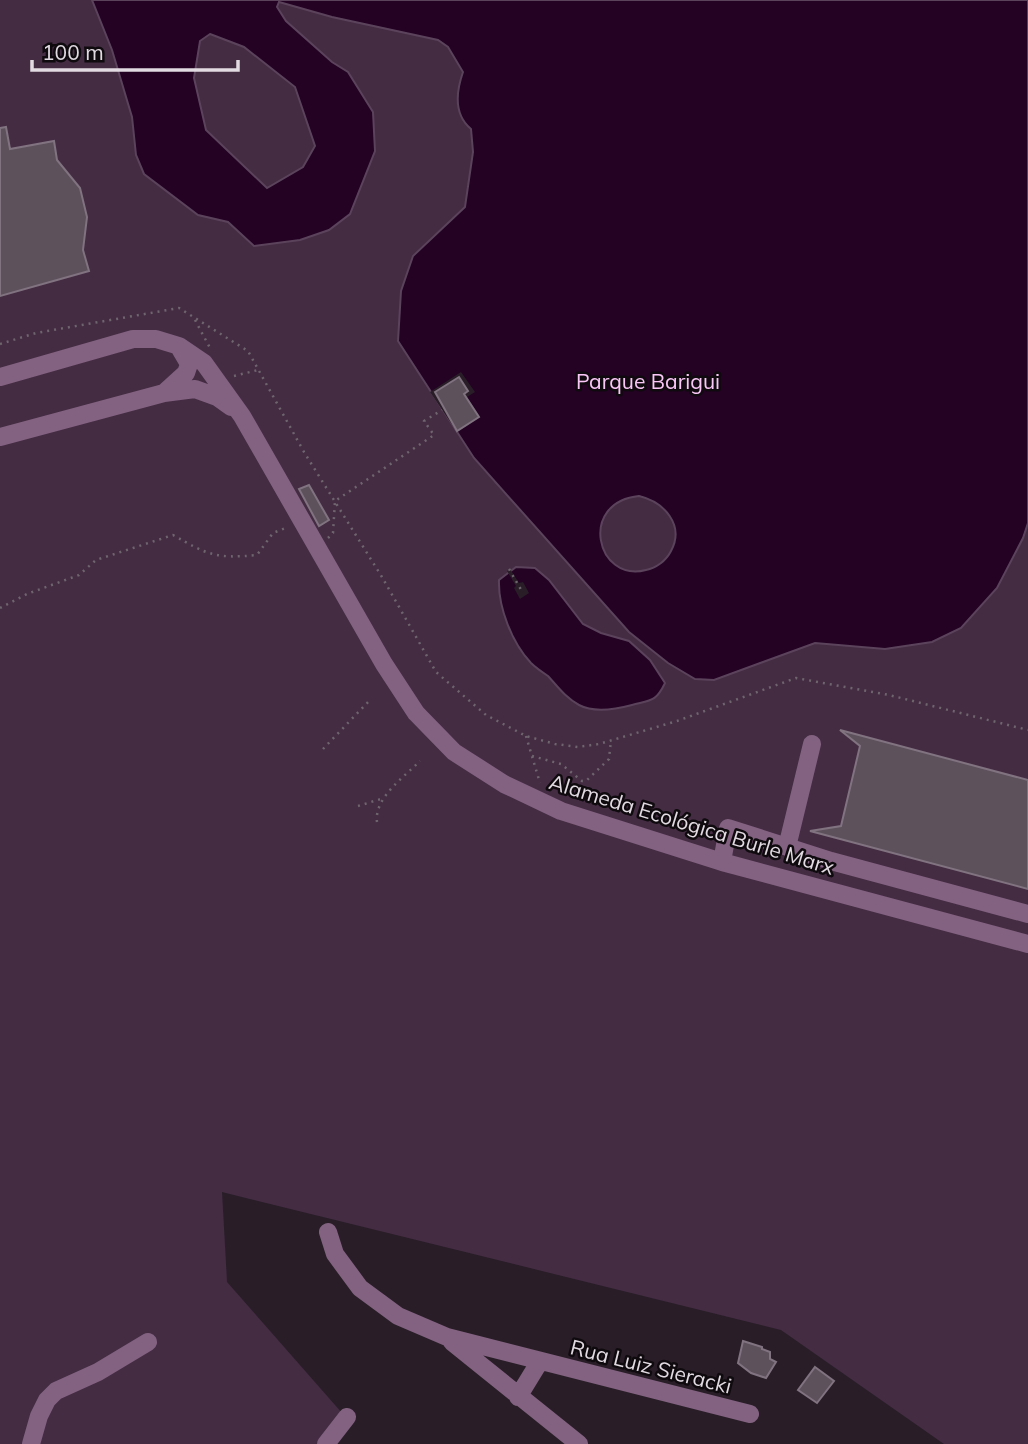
<svg xmlns="http://www.w3.org/2000/svg" width="1028" height="1444" viewBox="0 0 1028 1444" font-family="Mulish,sans-serif">
  <rect width="100%" height="100%" fill="#291e28"/>
  <path fill="#442c43" d="M0,0H1028V1444H944L781,1330L222,1192L227,1282L342,1413L317,1444H0Z"/>
  <path fill="#230223" stroke="#5c435c" stroke-width="2" fill-rule="evenodd" d="M92,0H1028V523L1023,538L997,588L961,628L932,642L885,649L815,643L714,680L695,679L668,663L629,632L474,458L398,341L401,291L413,256L465,207L473,152L471,129C453,114 456,92 463,72L448,47L438,40L332,17L279,2L277,7L286,21L332,62L348,72L373,112L375,151L350,214L329,230L300,240L254,246L228,222L198,215L144,174L136,155L132,117L112,50ZM210,34L244,47L295,87L315,146L303,167L267,188L206,130L194,78L200,41ZM639,496C664,502 685,525 671,551C666,561 656,568 646,570C596,583 578,502 639,496Z
    M516,567L535,568L549,580L583,624L601,633L629,641L650,660L665,683C656,702 651,700 632,705C617,709 594,713 579,705C566,698 558,687 548,676C542,672 536,668 531,663C512,643 498,607 499,580Z"/>
  <path fill="#291e28" d="M461,372L475,392L467,397L480,417L457,432L430,392Z
    M510,569L519,583L523,582L529,593L520,599L514,588L516,586L507,571Z"/>
  <path fill="#5d515c" stroke="#817380" stroke-width="2" d="M6,127L10,149L54,141L57,160L80,188L87,217L83,250L89,271L0,296V128Z
    M459,377L468,391L464,394L479,417L457,431L435,392Z
    M309,485L329,520L319,526L299,489Z
    M840,730L1028,780V889L810,831L841,826L860,746Z
    M743,1341L762,1347V1349L770,1352V1359L776,1362L766,1378L751,1373L738,1363Z
    M815,1367L834,1381L817,1403L798,1390Z"/>
  <g fill="none" stroke-linecap="round" stroke-linejoin="round">
    <path stroke="#6f656e" stroke-width="2.5" stroke-dasharray="2 5" stroke-linecap="butt" d="M195,320L210,348
      M0,344L36,333L179,308L248,351L304,452L382,577L436,672L486,715L526,736L555,744L578,747L599,744L677,721L796,678L889,695L1028,730
      M234,376L258,370
      M328,538L333,533L335,501L434,435L424,421L442,410
      M509,569L523,593
      M0,608L27,594L79,575L96,560L173,535C208,555 216,559 257,555L273,533L288,527
      M526,736L540,783
      M323,749L369,701
      M532,756L561,764L582,781H586L609,759L611,740
      M358,806L384,798
      M377,822C374,798 404,777 420,761"/>
    <path stroke="#836281" stroke-width="18" d="M0,377L133,339H156L179,346L204,363L242,416L384,664L416,713L454,752L504,784L561,811L722,862L1028,944
      M164,393L186,373L189,364L179,347
      M0,437L164,393L195,389L217,397L231,407
      M787,847L812,744
      M722,862L728,828L831,861L1028,914
      M328,1232L335,1254L360,1288L398,1316L447,1337L750,1414
      M452,1342L579,1444
      M518,1397L540,1361
      M31,1444L39,1416L47,1400L56,1391L98,1372L148,1342
      M326,1444L347,1417"/>
  </g>
  <g text-anchor="middle" dominant-baseline="central" stroke-width="5" stroke-linejoin="round" paint-order="stroke">
    <g font-size="21" fill="#fac6f7" stroke="#0f0a0e">
      <text x="648" y="381">Parque Barigui</text>
    </g>
    <g font-size="21" fill="#e2dbe2" stroke="#0f0a0e">
      <text transform="translate(692 824) rotate(17)">Alameda Ecológica Burle Marx</text>
      <text transform="translate(651 1366) rotate(14)">Rua Luiz Sieracki</text>
    </g>
  </g>
  <path d="M32 60v10h206v-10" fill="none" stroke="#e2dbe2" stroke-width="3.5"/>
  <text x="42" y="60" font-size="21" fill="#e2dbe2" stroke="#0f0a0e" stroke-width="5" paint-order="stroke">100 m</text>
</svg>
